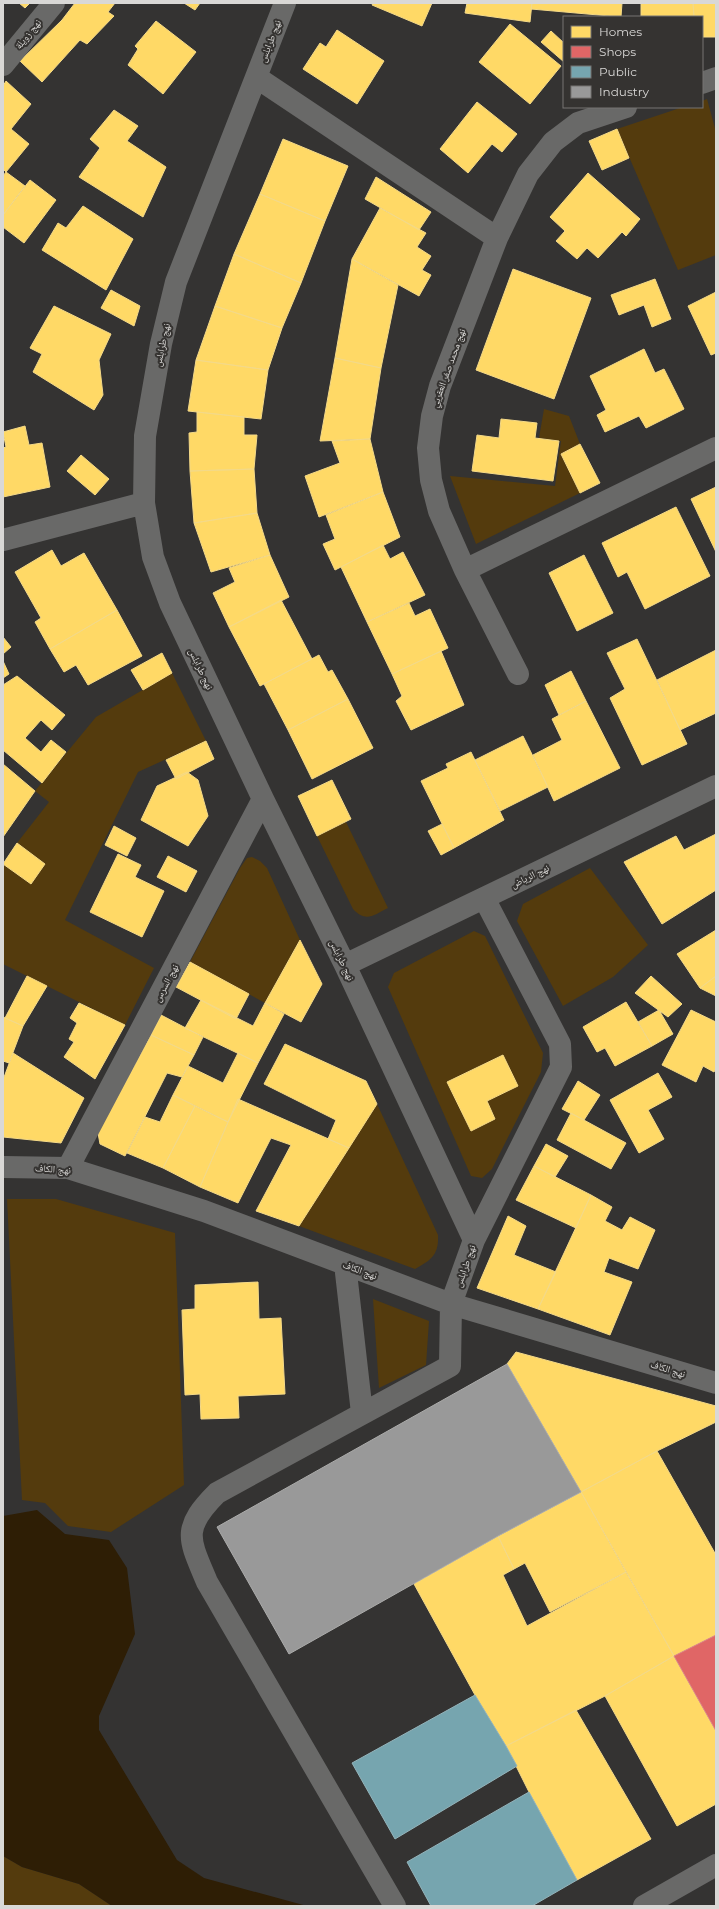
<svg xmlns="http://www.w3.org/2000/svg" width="719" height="1909" viewBox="0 0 719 1909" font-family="Montserrat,'Noto Naskh Arabic',sans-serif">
  <rect width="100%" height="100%" fill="#343332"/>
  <path fill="#543b0d" d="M707,99L716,132V255L678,270L617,129L683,107H702V101Z
    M544,409L569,416L580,444L561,454L580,493L476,544L450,476L555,486L561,441L539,438Z
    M172,673L206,741L138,772L65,920L154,968L125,1025L3,964V864L31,884L45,864L17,843L49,802L35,791L96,717Z
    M346,822L388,908C374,915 366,923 353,909L317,836Z
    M252,857L260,861L267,868L300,940L265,1003L190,962L240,868L247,858Z
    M590,868L648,945L613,977L563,1006L517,921L523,904Z
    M474,931L485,936L543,1053L541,1072L492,1169L482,1178L471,1176L388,987L394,973Z
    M377,1104L438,1235C439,1255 431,1260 415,1269L299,1226Z
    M7,1199H56L175,1233L184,1485L111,1532L68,1526L45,1503L22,1500Z
    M373,1299L429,1321L426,1365L379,1388Z
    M3,1856L22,1867L79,1884L112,1906H3Z"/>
  <path fill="#2e1e05" d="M37,1510L65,1534L109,1540L127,1568L135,1634L99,1716V1730L177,1860L204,1878L307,1906H112L79,1884L22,1867L3,1856V1516Z"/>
  <path fill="#ffd966" stroke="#f4d988" d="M19,3H30L25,8Z
    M75,3H115L108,12L114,16L87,44L80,40L42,82L20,61L62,20Z
    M184,3H200L195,10Z
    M373,3H432L422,26L372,5Z
    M467,3H532L530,22L465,13Z
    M532,3H622L621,17L531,9Z
    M641,3H693L694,17H641Z
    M693,3H716V37H702V17H694Z
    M156,21L196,52L163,94L128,65L138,49L135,46Z
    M510,24L561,66L530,104L479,62Z
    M337,30L384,61L357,104L303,69L320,43L326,47Z
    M551,31L564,43V62L541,42Z
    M6,81L31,104L11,129L29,144L6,172L3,169V86Z
    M477,102L517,134L502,152L492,144L468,173L440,149Z
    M114,110L138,126L127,141L166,167L143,217L79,177L100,148L90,139Z
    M617,129L629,158L602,170L589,141Z
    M283,139L348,166L325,221L260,194Z
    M6,172L25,186L3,215V176Z
    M588,173L640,219L626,236L622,232L598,258L587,248L577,259L556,241L565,231L550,217Z
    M376,177L431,212L419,230L365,199Z
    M30,180L56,200L24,243L3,227V215Z
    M260,194L325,221L301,283L234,254Z
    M83,206L133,239L106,290L42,250L58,223L66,228Z
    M380,208L426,233L417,247L431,256L422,270L431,275L419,296L352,259Z
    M234,254L301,283L282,328L215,306Z
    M352,259L398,285L381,368L335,358Z
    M513,269L591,298L554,399L476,370Z
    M655,279L671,319L652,327L644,305L619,315L611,295Z
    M111,290L140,306L134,326L101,308Z
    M716,292V353L711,355L688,306Z
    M54,306L111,334L99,360L103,395L94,410L33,372L42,354L30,348Z
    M215,306L282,328L268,370L196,360Z
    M644,349L655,373L664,369L684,409L646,428L639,416L605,432L597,415L606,410L590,376Z
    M335,358L381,368L370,439L320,441Z
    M196,360L268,370L261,419L188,411Z
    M197,412L244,417V435H257L254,469L190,471L189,433L197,432Z
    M501,419L537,423L535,438L559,441L553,481L472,471L477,435L499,438Z
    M25,426L29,445L42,443L50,487L3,497V448L6,447L3,432Z
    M370,439L383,492L319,517L305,476L340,463L332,441Z
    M580,444L600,483L580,493L561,454Z
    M81,455L109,479L95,495L67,471Z
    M254,469L257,513L194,523L190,471Z
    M716,487V552L691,499Z
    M383,492L400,537L335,570L323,544L335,539L326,515Z
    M676,507L710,576L645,609L627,572L618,577L602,543Z
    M257,513L270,555L211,572L194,523Z
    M383,545L390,559L403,552L425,595L367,622L341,567Z
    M52,550L61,566L84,553L117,610L50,649L35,622L41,618L15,572Z
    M270,555L289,597L229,627L213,593L235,582L229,568Z
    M584,555L613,613L577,631L549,573Z
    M281,600L312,659L260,686L229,627Z
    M409,603L415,616L430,609L448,648L392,674L367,622Z
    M117,610L142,656L88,685L76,665L64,672L50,649Z
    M3,637L11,647L3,654Z
    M637,639L687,744L642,765L610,698L625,689L607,653Z
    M716,650V713L680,730L657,680Z
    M441,651L464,705L411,730L396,701L402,696L392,674Z
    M162,653L172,673L143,690L131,670Z
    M319,655L328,672L332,670L348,699L288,730L264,684Z
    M3,661L9,674L3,678Z
    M571,671L586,701L559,715L545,685Z
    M17,676L65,715L52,730L41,720L25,738L41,752L51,740L66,752L42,783L3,750V685Z
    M348,699L373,748L312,779L288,730Z
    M586,701L620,768L554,801L533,755L562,740L552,719Z
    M523,736L548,787L500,811L475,760Z
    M206,741L214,759L176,779L166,760Z
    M471,752L504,820L454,848L421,781L448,768L446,764Z
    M3,764L35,791L3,837Z
    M187,772L198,780L208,816L188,846L141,820L157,786Z
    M332,780L351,819L317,836L298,796Z
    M442,824L454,848L441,855L428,831Z
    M114,826L136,838L127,856L105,845Z
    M716,834V890L662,924L624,862L676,836L684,850Z
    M17,843L45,864L31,884L3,864Z
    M118,854L141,865L135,877L164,891L142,937L90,912Z
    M168,856L197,871L186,892L157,877Z
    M716,930V976L700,988L677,954Z
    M300,940L322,984L301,1022L265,1003Z
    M190,962L249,994L236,1019L176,987Z
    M27,976L47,986L23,1026L5,1018Z
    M651,976L682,1004L668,1017L635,993Z
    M716,976V996L700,988Z
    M201,1000L253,1026L265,1003L284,1014L258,1063L185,1028Z
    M626,1002L652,1046L615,1066L605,1048L597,1052L583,1027Z
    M79,1003L125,1025L95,1079L64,1057L74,1042L69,1039L77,1023L70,1018Z
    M659,1010L673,1034L652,1046L638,1022Z
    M691,1010L716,1022V1068L714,1072L703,1066L696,1082L662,1065Z
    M161,1015L203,1037L194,1055L151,1035Z
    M3,1017L23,1026L9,1063L3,1061Z
    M151,1035L194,1055L182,1077L167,1073L125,1156L100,1144L98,1133Z
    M285,1044L366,1081L377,1104L349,1148L328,1139L336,1120L264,1084Z
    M13,1053L84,1098L61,1143L3,1137V1080Z
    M238,1053L258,1063L228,1122L173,1095L188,1066L223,1083Z
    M503,1055L518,1086L487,1101L495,1119L471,1131L447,1082Z
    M658,1073L672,1097L648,1110L664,1139L639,1153L610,1100Z
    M578,1081L600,1095L584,1120L562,1109Z
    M173,1095L195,1106L163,1168L127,1153L145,1117L160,1122Z
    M238,1099L349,1148L299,1226L256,1211L291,1145L271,1138L238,1203L200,1187Z
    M195,1106L228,1122L200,1187L163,1168Z
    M571,1113L626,1143L611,1169L557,1140Z
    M546,1144L568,1156L555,1177L534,1166Z
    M534,1166L591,1195L576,1228L516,1200Z
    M591,1195L612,1207L605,1221L622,1230L630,1217L655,1230L638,1269L609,1258L604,1272L632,1282L610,1335L538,1309Z
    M508,1216L526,1226L514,1255L556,1272L538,1309L477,1288Z
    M258,1282L259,1319L281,1318L285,1394L238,1396L239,1418L201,1419L200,1394L185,1395L182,1310L195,1309V1285Z
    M516,1352L716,1406V1422L657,1451L581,1492L507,1364Z
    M657,1451L716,1555V1635L674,1656L581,1492Z
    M581,1492L626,1572L550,1612L525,1563L514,1569L498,1536Z
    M498,1536L514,1569L503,1575L527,1626L626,1572L674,1656L605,1696L506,1746L475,1695L414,1584Z
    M674,1656L716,1731V1804L677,1826L605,1696Z
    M576,1710L651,1839L577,1880L529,1792L506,1746Z"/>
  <path fill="#e06666" stroke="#de8888" d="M716,1635V1731L674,1656Z"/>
  <path fill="#76a5af" stroke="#94b4bb" d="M475,1695L506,1746L517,1766L395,1839L352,1763Z
    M529,1792L577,1880L532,1906H431L407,1862Z"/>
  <path fill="#999" stroke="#acacab" d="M507,1364L581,1492L498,1536L289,1654L217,1527Z"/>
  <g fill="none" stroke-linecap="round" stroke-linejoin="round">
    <path stroke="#696968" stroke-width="22" d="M285,3L176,282L161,344L145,436L144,503L153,557L170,603L263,799L345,965L474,1240L451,1304L450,1366L217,1493C181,1529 189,1539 207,1582L395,1906
      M3,65L54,3
      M256,77L497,238
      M702,83L716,78
      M3,540L144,503
      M465,570L716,448
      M518,674L465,570L439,511L431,480L428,448L432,416L440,386L497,238L528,174L553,142L578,123L626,107
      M345,965L716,786
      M3,1167L68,1168L204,1211L451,1304L716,1383
      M68,1168L263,799
      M474,1240L561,1067L560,1044L484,898
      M345,1264L362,1413"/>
    <path stroke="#696968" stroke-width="22" d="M644,1906L716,1865"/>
  </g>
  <g text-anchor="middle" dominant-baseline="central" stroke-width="4" stroke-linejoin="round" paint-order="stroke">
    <g font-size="10" fill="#d9d8d6" stroke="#353331">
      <text transform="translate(28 34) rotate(-51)">نهج زويلة</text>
      <text transform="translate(270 41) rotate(-69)">نهج طرابلس</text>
      <text transform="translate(162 345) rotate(-78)">نهج طرابلس</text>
      <text transform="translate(448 368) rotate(-70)">نهج محمد صفر العقربي</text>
      <text transform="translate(201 669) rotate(65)">نهج طرابلس</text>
      <text transform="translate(530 876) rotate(-26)">نهج الرياض</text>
      <text transform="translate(342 960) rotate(64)">نهج طرابلس</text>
      <text transform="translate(166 983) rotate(-62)">نهج السرس</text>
      <text transform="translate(53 1169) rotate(4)">نهج الكاف</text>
      <text transform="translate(465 1266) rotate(-71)">نهج طرابلس</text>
      <text transform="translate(360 1270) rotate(20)">نهج الكاف</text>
      <text transform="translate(668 1369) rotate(17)">نهج الكاف</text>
    </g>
  </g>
  <rect width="719" height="1909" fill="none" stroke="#d9d8d6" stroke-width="8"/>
  <rect x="563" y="16" width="140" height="92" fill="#353331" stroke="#777573"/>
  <rect x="571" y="26" width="20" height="12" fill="#ffd966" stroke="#777573"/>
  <text x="599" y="36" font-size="12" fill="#d9d8d6">Homes</text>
  <rect x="571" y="46" width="20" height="12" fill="#e06666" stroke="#777573"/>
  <text x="599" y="56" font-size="12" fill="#d9d8d6">Shops</text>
  <rect x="571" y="66" width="20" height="12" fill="#76a5af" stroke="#777573"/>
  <text x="599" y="76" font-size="12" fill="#d9d8d6">Public</text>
  <rect x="571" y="86" width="20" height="12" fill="#999999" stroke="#777573"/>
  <text x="599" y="96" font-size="12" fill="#d9d8d6">Industry</text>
</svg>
